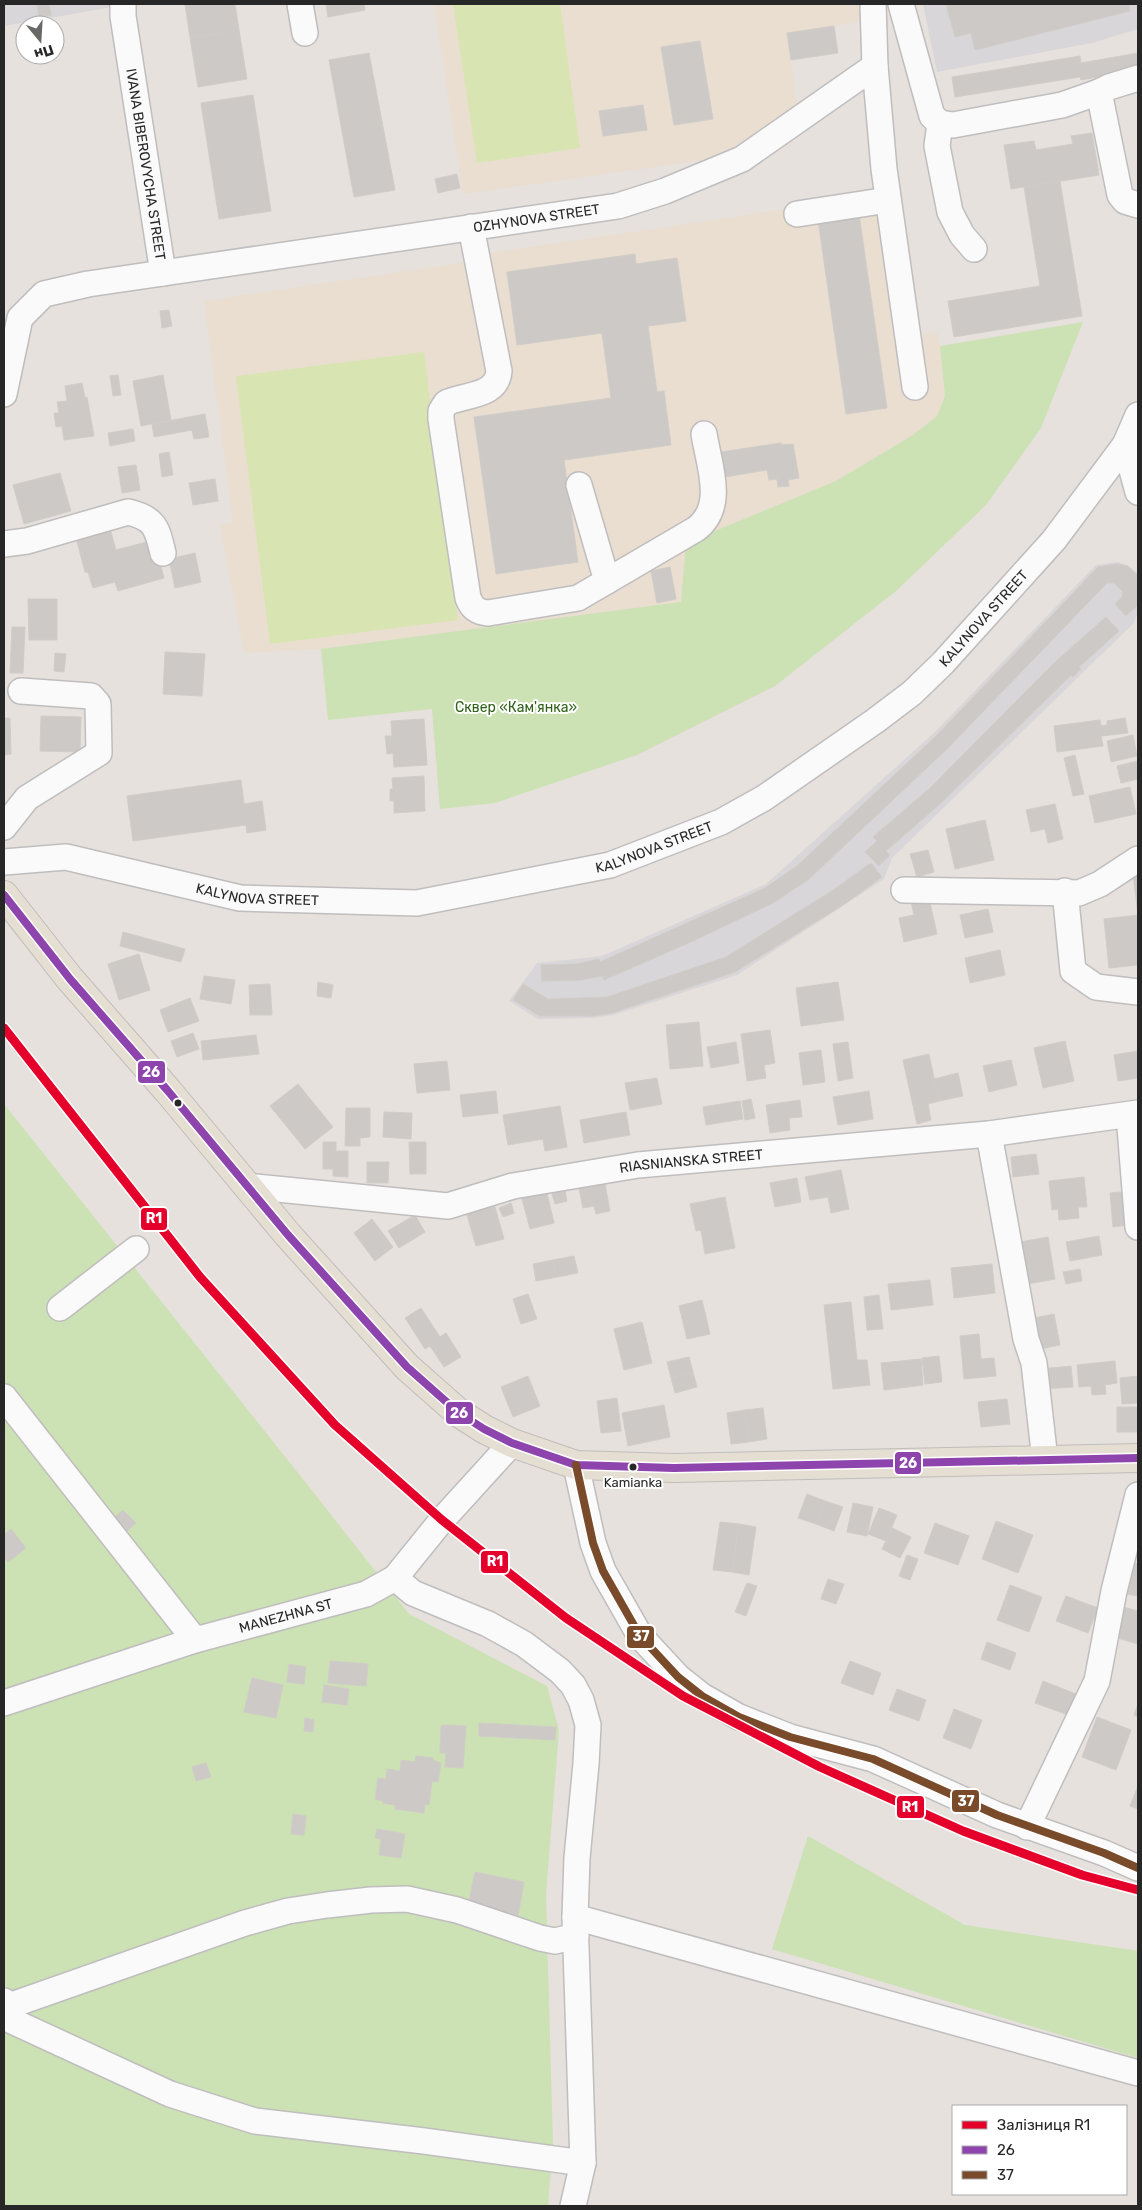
<svg xmlns="http://www.w3.org/2000/svg" width="1142" height="2210" viewBox="0 0 1142 2210" font-family="Rubik,sans-serif">
  <rect width="100%" height="100%" fill="#e6e1dc"/>
  <path fill="#d8d6d8" d="M4,4H118V6L4,26Z
    M923,4H1138V29L1092,43L937,72Z
    M1118,562L1129,566L1138,574V612L1134,623L892,858L884,879L737,975L613,1015L592,1018L538,1019L509,1001L537,963L602,956L766,884L935,732L1096,565Z"/>
  <path fill="#e9ded0" d="M434,4H863L865,21L787,33L797,105L719,158L463,194Z
    M896,193L916,335L938,333L945,396L937,416L913,435L836,481L686,543L681,602L321,649L244,653L220,525L233,522L204,301L468,262L476,255Z"/>
  <path fill="#cce1b4" d="M1083,322L1041,428L986,505L896,591L775,686L637,755L495,803L440,809L432,709L328,720L321,649L681,602L686,543L836,481L913,435L937,416L945,396L940,346Z
    M4,1104L310,1488L409,1614L547,1686L559,1730L546,1895L553,2144L548,2206H4Z
    M808,1836L965,1925L1138,1951V2058L772,1949Z"/>
  <path fill="#d8e5b2" d="M453,4H560L580,148L477,163Z
    M424,352L458,620L270,644L236,376Z"/>
  <path fill="#cdc9c6" stroke="#d0ccc8" d="M37,4H49L51,15L39,17Z
    M185,4H235L239,30L190,38Z
    M326,4H364L365,10L328,17Z
    M946,4H1129L1130,11L975,50L971,33L955,37Z
    M834,26L838,53L791,60L787,33Z
    M239,30L247,79L198,87L190,38Z
    M700,41L713,119L674,125L661,47Z
    M369,53L395,190L354,197L329,60Z
    M1138,53V70L1081,80L1080,77L955,97L952,77L1080,56L1081,63Z
    M253,95L271,211L219,219L201,103Z
    M643,105L647,130L603,136L599,111Z
    M1092,133L1099,175L1011,189L1004,145L1034,141L1036,150L1073,144L1071,136Z
    M457,174L460,188L438,193L435,179Z
    M1060,181L1082,316L954,337L948,301L1040,286L1024,187Z
    M859,214L887,408L846,414L818,220Z
    M635,254L636,264L677,258L686,321L648,326L657,392L664,391L671,445L564,460L578,562L496,574L474,417L611,398L602,333L517,345L507,272Z
    M169,310L172,326L162,328L160,311Z
    M118,375L121,395L113,396L110,376Z
    M163,375L171,420L141,426L133,381Z
    M82,383L85,398L87,397L94,436L64,440L62,426L56,427L54,413H59L57,402L67,401L65,386Z
    M205,414L209,437L194,439L192,430L154,437L152,424Z
    M133,429L135,441L110,446L108,433Z
    M781,443L782,445L793,444L799,478L788,480L789,486L778,487L777,479L769,480L767,470L725,477L721,452Z
    M169,452L173,475L162,477L159,454Z
    M136,465L140,490L122,493L118,467Z
    M60,473L71,511L24,524L13,485Z
    M215,479L218,501L193,505L189,483Z
    M109,525L116,550L154,540L164,578L118,591L115,582L93,588L88,572H85L75,534Z
    M195,553L201,582L175,588L169,559Z
    M1117,564L1128,566L1137,575L1138,605L1126,616L1115,604L1122,597L1123,592L1114,583H1107L948,748L809,879L773,903L693,941L604,980L602,976L580,980L542,981L541,965L577,964L599,959L600,962L765,888L797,866L936,736L1098,567Z
    M670,567L676,599L657,603L651,571Z
    M28,599H57V640H29Z
    M1106,617L1119,631L1079,667L1081,669L1073,677L1071,675L941,803L886,851L890,855L879,866L865,852L877,841L873,837L929,789L1055,662Z
    M12,627H25L23,673H10Z
    M165,652L205,654L202,696L163,694Z
    M55,653L66,654L64,672L54,671Z
    M41,716L81,717L80,752L40,751Z
    M4,718H10L11,754L4,755Z
    M1125,718L1128,733L1101,736L1103,746L1057,752L1054,726L1100,720L1101,726L1107,725V721Z
    M424,719L427,765L394,767L393,753L387,754L385,736H392L391,721Z
    M1133,735L1137,756L1111,762L1107,741Z
    M1075,755L1084,794L1073,796L1064,758Z
    M1138,761V779L1121,783L1117,766Z
    M424,776L425,811L394,813V801H390V789H393L392,778Z
    M241,780L244,804L262,801L266,830L247,833L246,825L133,841L127,796Z
    M1130,787L1136,814L1095,823L1089,796Z
    M1055,804L1063,839L1048,843L1045,829L1031,832L1026,810Z
    M985,820L994,860L955,869L946,829Z
    M928,850L934,872L917,877L910,854Z
    M871,863L882,877L843,905L735,972L612,1013L593,1016H540L513,1000L523,984L548,999L607,997L726,957L833,890Z
    M1132,865H1138V965L1109,968L1104,919L1138,915Z
    M928,894L937,934L904,942L899,918L914,915L910,898Z
    M988,909L993,932L965,938L960,915Z
    M123,932L185,949L181,962L120,946Z
    M1000,950L1005,975L970,983L965,958Z
    M139,954L150,990L119,1000L108,964Z
    M204,976L235,980L231,1004L200,999Z
    M318,982L333,985L331,998L317,996Z
    M838,982L844,1020L801,1026L796,988Z
    M270,984L272,1015H250L249,985Z
    M190,998L199,1021L168,1032L160,1010Z
    M699,1022L703,1066L670,1069L666,1025Z
    M770,1030L775,1063L764,1065L766,1078L747,1081L741,1034Z
    M193,1033L199,1049L177,1057L171,1041Z
    M256,1035L259,1054L203,1060L201,1041Z
    M1065,1041L1074,1081L1043,1088L1034,1048Z
    M736,1042L739,1063L711,1068L707,1047Z
    M848,1042L853,1078L838,1081L833,1044Z
    M821,1050L825,1082L803,1085L799,1053Z
    M1138,1051V1078L1118,1081L1114,1055Z
    M929,1054L939,1101L928,1104L931,1120L917,1124L903,1060Z
    M1011,1060L1017,1085L989,1092L983,1066Z
    M447,1061L450,1090L417,1093L414,1064Z
    M958,1073L963,1096L939,1101L934,1079Z
    M657,1078L662,1104L630,1110L625,1083Z
    M298,1084L333,1127L305,1149L270,1106Z
    M496,1091L498,1113L463,1117L460,1095Z
    M869,1091L873,1119L838,1125L833,1097Z
    M751,1099L755,1118L745,1120L742,1101Z
    M800,1100L802,1117L789,1118L790,1130L770,1133L766,1105Z
    M740,1101L743,1119L706,1125L703,1107Z
    M560,1106L567,1147L545,1151L543,1139L508,1145L503,1115Z
    M346,1108H370V1137L360,1138V1146H345Z
    M384,1112L412,1113L411,1139L383,1137Z
    M626,1112L630,1135L584,1143L580,1120Z
    M323,1142H336V1151H348V1177L333,1176V1169H323Z
    M409,1142H426V1174H410Z
    M1036,1154L1039,1174L1013,1177L1011,1157Z
    M367,1162H389L388,1183H367Z
    M841,1170L849,1209L831,1213L828,1197L810,1200L805,1177Z
    M1084,1177L1087,1207H1078L1079,1218L1059,1220L1058,1209L1052,1210L1049,1181Z
    M797,1178L801,1202L775,1207L770,1183Z
    M604,1179L610,1211L596,1214L594,1206L583,1208L578,1184Z
    M546,1189L554,1223L530,1229L521,1195Z
    M565,1190L567,1201L555,1204L552,1194Z
    M1132,1191L1135,1224L1113,1227L1110,1193Z
    M725,1197L735,1248L705,1254L701,1230L696,1231L690,1204Z
    M493,1200L504,1239L476,1246L465,1208Z
    M511,1203L514,1213L503,1217L499,1208Z
    M415,1215L425,1232L399,1248L388,1231Z
    M372,1219L393,1247L375,1261L354,1233Z
    M1099,1236L1102,1255L1070,1261L1066,1242Z
    M1048,1237L1055,1279L1027,1284L1020,1242Z
    M574,1256L578,1273L557,1277L553,1260Z
    M553,1260L557,1277L536,1281L533,1264Z
    M992,1264L995,1293L954,1298L951,1268Z
    M1080,1269L1082,1281L1066,1284L1063,1272Z
    M930,1280L933,1305L891,1310L888,1284Z
    M528,1294L537,1319L521,1324L513,1299Z
    M879,1295L883,1329L867,1330L864,1297Z
    M702,1300L710,1334L687,1339L679,1306Z
    M851,1302L857,1360H867L870,1385L833,1389L824,1305Z
    M421,1308L440,1337L446,1333L461,1357L444,1367L430,1346L425,1349L405,1318Z
    M1054,1314L1060,1345L1035,1350L1029,1319Z
    M642,1322L652,1363L624,1370L614,1329Z
    M979,1334L981,1359L994,1358L996,1376L964,1379L960,1336Z
    M939,1356L942,1382L925,1384L922,1358Z
    M689,1357L693,1372L671,1378L667,1362Z
    M921,1359L923,1385L884,1390L881,1363Z
    M1115,1361L1117,1383L1105,1385L1106,1394L1092,1395L1091,1386L1079,1387L1077,1365Z
    M1071,1366L1073,1387L1043,1389L1041,1369Z
    M693,1372L697,1387L675,1393L671,1378Z
    M528,1376L540,1406L513,1417L501,1387Z
    M1138,1376V1403L1122,1404L1120,1378Z
    M617,1398L621,1431L601,1433L597,1401Z
    M1007,1399L1010,1424L981,1427L978,1402Z
    M664,1405L670,1437L628,1446L622,1413Z
    M1117,1407H1138V1432H1117Z
    M763,1408L767,1439L749,1442L745,1410Z
    M745,1410L749,1442L731,1444L727,1413Z
    M807,1494L825,1501L816,1524L798,1518Z
    M825,1501L843,1507L834,1531L816,1524Z
    M853,1503L873,1507L867,1536L847,1532Z
    M879,1508L897,1515L886,1541L868,1534Z
    M123,1510L136,1523L127,1531L115,1517Z
    M996,1521L1033,1535L1018,1573L982,1559Z
    M720,1522L739,1524L732,1572L713,1570Z
    M935,1523L969,1536L958,1565L924,1553Z
    M739,1524L756,1527L749,1575L732,1572Z
    M892,1528L911,1537L900,1558L882,1549Z
    M11,1529L26,1548L8,1562L4,1557V1535Z
    M907,1555L918,1559L910,1580L899,1576Z
    M1127,1562L1138,1564V1596L1122,1593Z
    M828,1579L844,1584L836,1604L821,1599Z
    M747,1583L757,1586L746,1616L735,1612Z
    M1010,1585L1042,1597L1029,1632L997,1620Z
    M1066,1596L1098,1608L1088,1633L1056,1621Z
    M1116,1605L1138,1611V1644L1107,1635Z
    M987,1642L1016,1653L1010,1670L981,1659Z
    M330,1661L368,1664L366,1686L328,1683Z
    M850,1661L881,1673L873,1695L841,1683Z
    M289,1664L306,1667L304,1684L287,1682Z
    M252,1678L283,1685L276,1718L244,1712Z
    M1043,1681L1076,1694L1068,1715L1035,1703Z
    M324,1685L349,1689L347,1705L322,1702Z
    M897,1689L926,1700L919,1721L889,1710Z
    M1138,1704V1717L1134,1715Z
    M954,1709L982,1720L971,1749L943,1738Z
    M1097,1717L1131,1730L1116,1770L1082,1757Z
    M305,1718L314,1720L313,1732L304,1731Z
    M479,1723L556,1727L555,1740L479,1736Z
    M447,1725L466,1726L463,1768L445,1767L446,1753H440L441,1726Z
    M416,1756L433,1758V1760L441,1763L438,1782L432,1781L429,1805L425,1804L424,1813L395,1809V1805L383,1803V1801L375,1799L378,1778L386,1779L387,1769L400,1771L401,1760L415,1762Z
    M206,1763L211,1777L196,1781L192,1767Z
    M1138,1786V1809L1130,1806Z
    M293,1814L306,1816L304,1835L291,1834Z
    M377,1829L405,1834L401,1858L379,1855L381,1839L375,1838Z
    M475,1872L524,1882L518,1916L468,1906Z"/>
  <g fill="none" stroke-linecap="round" stroke-linejoin="round">
    <g stroke="#bfbdbe" stroke-width="28">
      <g id="minor">
        <path id="s1" d="M123,4V16L163,273"/>
        <path d="M300,4L305,33"/>
        <path d="M873,4L875,66L884,169L915,387"/>
        <path d="M901,4L932,116L940,123L953,125L1062,105L1099,92L1109,87L1138,78"/>
        <path d="M1099,92L1120,195L1125,201L1138,205"/>
        <path d="M940,123L937,146L950,212L962,235L974,249"/>
        <path d="M797,214L888,200"/>
        <path d="M471,227L499,371C497,397 465,394 446,403L441,411V419L468,598C472,608 477,612 488,613L578,598L696,529C726,507 709,465 704,434"/>
        <path id="s2" d="M4,394L20,318L44,294L88,284L618,206L665,191L742,159L875,66"/>
        <path d="M1125,445L1138,492"/>
        <path d="M579,485L607,581"/>
        <path d="M4,544L27,541L128,512C155,518 157,528 163,553"/>
        <path d="M4,827L27,798L99,753L98,704L91,696L21,691"/>
        <path id="s3" d="M4,862L66,857L240,898L417,903L610,865L721,822L764,798L875,721L912,693L943,663L1054,540L1125,445L1138,415"/>
        <path d="M904,890L1079,893L1100,884L1138,859"/>
        <path d="M1065,891L1073,971L1096,987L1138,992"/>
        <path d="M1129,1115L1138,1227"/>
        <path d="M989,1134L1026,1339L1034,1363L1045,1460"/>
        <path id="s4" d="M247,1186L448,1206L513,1186L638,1165L989,1134L1138,1113"/>
        <path d="M60,1308L136,1249"/>
        <path d="M4,1397L195,1640"/>
        <path d="M576,1465L593,1543L603,1571L640,1636L678,1677L702,1696L739,1717L790,1737L873,1759L997,1815L1104,1853L1138,1868"/>
        <path d="M395,1578L413,1593L488,1624L524,1644L560,1671L573,1685L581,1700L588,1725L586,1764L577,1858L575,1917L583,2163L573,2206"/>
        <path id="s5" d="M4,1703L195,1640L366,1594L395,1578L442,1520L512,1443"/>
        <path d="M1027,1827L1097,1681L1114,1591L1138,1495"/>
        <path d="M575,1917L1138,2073"/>
        <path d="M4,2001L10,2020L170,2094L255,2121L424,2141L583,2163"/>
        <path d="M6,2007L245,1923L288,1911L327,1905L371,1900L407,1899L457,1910L540,1938L555,1941L576,1936"/>
      </g>
    </g>
    <g stroke="#bfbdbb" stroke-width="30">
      <path id="major" d="M4,895L70,979L168,1091L288,1235L407,1367L459,1413L484,1429L512,1443L576,1465L674,1468L1138,1458"/>
    </g>
    <use href="#minor" stroke="#fbfafa" stroke-width="25"/>
    <use href="#major" stroke="#e5ded2" stroke-width="28"/>
    <g stroke="#fff" stroke-width="11">
      <path id="bus-1" d="M4,895L70,979L168,1091L288,1235L407,1367L459,1413L484,1429L512,1443L576,1465L674,1468L1138,1458"/>
    </g>
    <g stroke="#fff" stroke-width="11">
      <path id="bus-2" d="M576,1465L593,1543L603,1571L640,1636L678,1677L702,1696L739,1717L790,1737L873,1759L997,1815L1104,1853L1138,1868"/>
    </g>
    <use href="#bus-1" stroke="#8e44ad" stroke-width="8"/>
    <use href="#bus-2" stroke="#7a4b2a" stroke-width="8"/>
    <g stroke="#fff" stroke-width="12">
      <path id="rail-1" d="M4,1028L200,1277L335,1425L442,1520L566,1618L683,1696L820,1767L963,1831L1082,1875L1138,1890"/>
    </g>
    <use href="#rail-1" stroke="#e4002b" stroke-width="9"/>
  </g>
  <g fill="#272727" stroke="#fff" stroke-width="2">
    <circle cx="178" cy="1103" r="4.5"/>
    <circle cx="633" cy="1467" r="4.5"/>
  </g>
  <g text-anchor="middle" dominant-baseline="central" stroke-width="4" stroke-linejoin="round" paint-order="stroke">
    <g font-size="13" fill="#272727" stroke="#fff">
      <text x="633" y="1482">Kamianka</text>
    </g>
    <g font-size="14" fill="#272727" stroke="#fff">
      <text stroke="none"><textPath href="#s1" startOffset="162">IVANA BIBEROVYCHA STREET</textPath></text>
      <text stroke="none"><textPath href="#s2" startOffset="610">OZHYNOVA STREET</textPath></text>
      <text stroke="none"><textPath href="#s3" startOffset="1068">KALYNOVA STREET</textPath></text>
      <text stroke="none"><textPath href="#s3" startOffset="662">KALYNOVA STREET</textPath></text>
      <text stroke="none"><textPath href="#s3" startOffset="258">KALYNOVA STREET</textPath></text>
      <text stroke="none"><textPath href="#s4" startOffset="450">RIASNIANSKA STREET</textPath></text>
      <text stroke="none"><textPath href="#s5" startOffset="295">MANEZHNA ST</textPath></text>
    </g>
    <g font-size="14" fill="#316119" stroke="#fff">
      <text x="516" y="707">Сквер «Кам'янка»</text>
    </g>
  </g>
  <g stroke="#fff" stroke-width="2">
    <rect x="137" y="1060" width="29" height="24" rx="5" fill="#8e44ad"/>
    <rect x="140" y="1207" width="28" height="24" rx="5" fill="#e4002b"/>
    <rect x="445" y="1401" width="29" height="24" rx="5" fill="#8e44ad"/>
    <rect x="894" y="1451" width="28" height="24" rx="5" fill="#8e44ad"/>
    <rect x="480" y="1550" width="29" height="24" rx="5" fill="#e4002b"/>
    <rect x="626" y="1625" width="29" height="24" rx="5" fill="#7a4b2a"/>
    <rect x="951" y="1789" width="29" height="24" rx="5" fill="#7a4b2a"/>
    <rect x="896" y="1795" width="29" height="24" rx="5" fill="#e4002b"/>
  </g>
  <g font-size="14" text-anchor="middle" font-weight="bold" fill="#fff">
    <text x="151" y="1077">26</text>
    <text x="154" y="1223">R1</text>
    <text x="459" y="1418">26</text>
    <text x="908" y="1468">26</text>
    <text x="495" y="1566">R1</text>
    <text x="641" y="1641">37</text>
    <text x="966" y="1806">37</text>
    <text x="910" y="1812">R1</text>
  </g>
  <rect width="1142" height="2210" fill="none" stroke="#272727" stroke-width="10"/>
  <rect x="952" y="2105" width="175" height="90" fill="#ffffff" stroke="#a9a9a9"/>
  <rect x="962" y="2121" width="25" height="8" fill="#e4002b" stroke="#a9a9a9"/>
  <text x="997" y="2130" font-size="15" fill="#272727">Залізниця R1</text>
  <rect x="962" y="2146" width="25" height="8" fill="#8e44ad" stroke="#a9a9a9"/>
  <text x="997" y="2155" font-size="15" fill="#272727">26</text>
  <rect x="962" y="2171" width="25" height="8" fill="#7a4b2a" stroke="#a9a9a9"/>
  <text x="997" y="2180" font-size="15" fill="#272727">37</text>
  <g transform="translate(40 40) rotate(162)"><circle r="24" fill="#ffffff" stroke="#a9a9a9"/>
  <path d="M0-4L9 19L0 12L-9 19Z" fill="#6a6866"/>
  <text y="-8" font-size="14" font-weight="bold" text-anchor="middle" fill="#272727">Пн</text>
  </g>
</svg>
